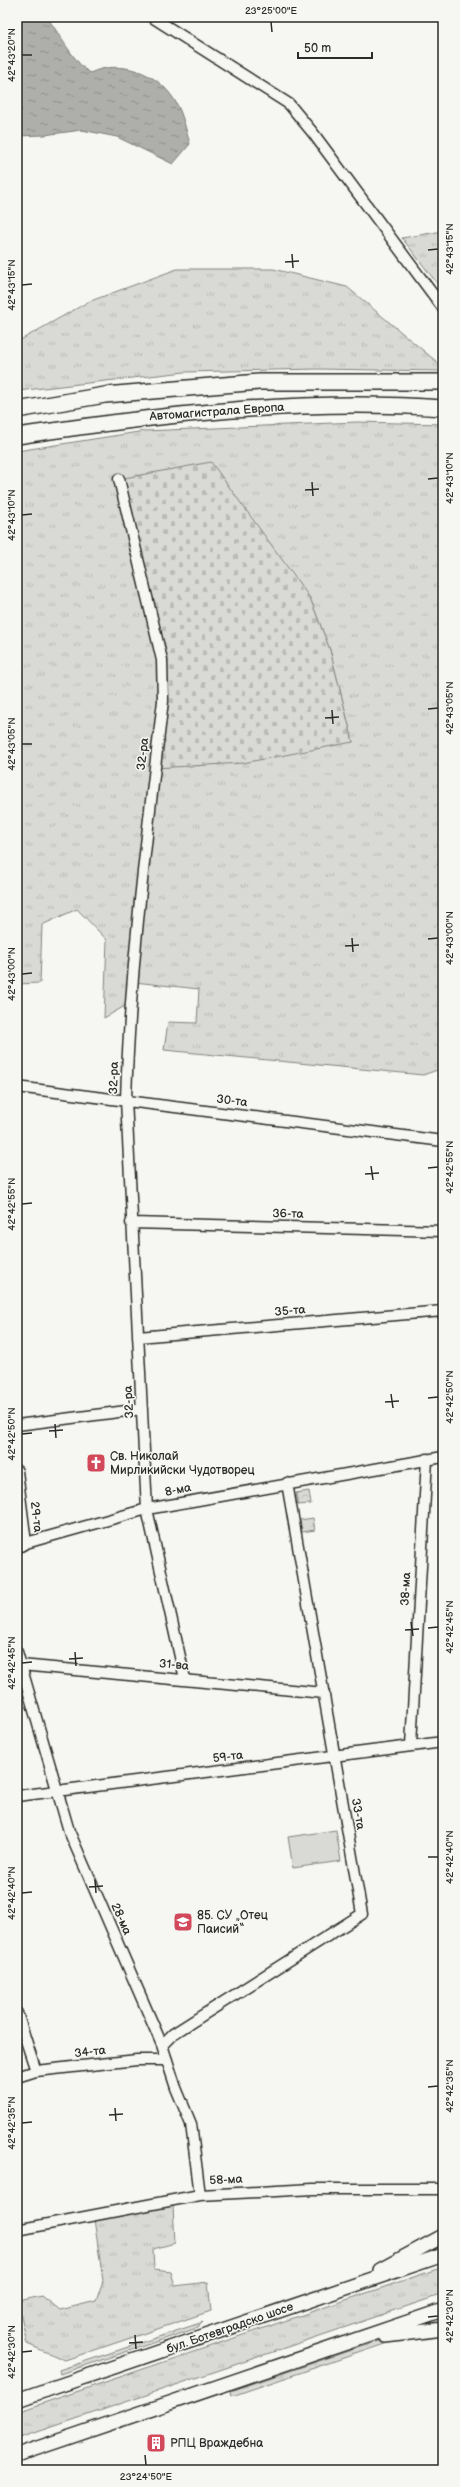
<svg xmlns="http://www.w3.org/2000/svg" width="460" height="2487" viewBox="0 0 460 2487" font-family="'Balsamiq Sans',sans-serif">
  <defs>
    <pattern id="grass-tufts" width="24" height="20" patternUnits="userSpaceOnUse"><rect width="24" height="20" fill="#d9d9d5"/><path d="M3 7l-1-3M5 7V3M7 7l1-3M15 17l-1-3M17 17v-4M19 17l1-3" fill="none" stroke="#babab7"/></pattern>
    <pattern id="cemetery-stones" width="16" height="16" patternUnits="userSpaceOnUse"><rect width="16" height="16" fill="#d9d9d5"/><path d="M2 7V4a2 2 0 0 1 4 0v3zM10 15v-3a2 2 0 0 1 4 0v3z" fill="#babab7"/></pattern>
    <pattern id="park-crowns" width="20" height="18" patternUnits="userSpaceOnUse"><rect width="20" height="18" fill="#d9d9d5"/><path d="M2 6a3 3 0 1 1 6 0M12 15a3 3 0 1 1 6 0" fill="none" stroke="#babab7"/></pattern>
    <pattern id="water-ripples" width="26" height="14" patternUnits="userSpaceOnUse"><rect width="26" height="14" fill="#aeaeab"/><path d="M2 4q2-2 4 0t4 0M15 11q2-2 4 0t4 0" fill="none" stroke="#8e8e8b"/></pattern>
  </defs>
  <rect width="100%" height="100%" fill="#f6f6f2"/>
  <filter id="ink" filterUnits="userSpaceOnUse"><feTurbulence type="fractalNoise" baseFrequency=".025" numOctaves="2"/><feDisplacementMap in="SourceGraphic" scale="8" xChannelSelector="R" yChannelSelector="G"/><feConvolveMatrix kernelMatrix="1 2 1 2 8 2 1 2 1" color-interpolation-filters="sRGB"/></filter>
  <g filter="url(#ink)">
    <path fill="url(#grass-tufts)" stroke="#828280" fill-rule="evenodd" d="M443,231V291L402,238Z
      M177,269H273L347,287L443,367V371L317,369L185,372L17,391V342L88,302Z
      M357,422L443,424V1068L423,1075L164,1050L168,1022L197,1023L199,989L134,982L132,1002L104,1018L107,940L77,909L42,925L40,983L17,984V451L145,431ZM310,598L330,650L353,742L162,660Z
      M173,2206L175,2243L153,2249L154,2270L171,2272L175,2286L208,2282L211,2311L65,2360L27,2344L18,2301L42,2296L60,2310L96,2301L103,2281L94,2219Z
      M443,2267V2294L17,2439V2412Z
      M203,2322L197,2328L60,2374L59,2370Z
      M405,2337L232,2396L231,2391L375,2342Z"/>
    <path fill="url(#cemetery-stones)" stroke="#828280" d="M211,462L310,598L330,650L353,742L243,763L155,768L162,660L119,479Z"/>
    <path fill="url(#park-crowns)" stroke="#828280" d="M309,1491L311,1504L298,1505L296,1493Z
      M313,1518L315,1530L302,1532L300,1520Z"/>
    <path fill="#d9d9d5" stroke="#828280" d="M336,1830L341,1861L293,1868L288,1837Z"/>
    <path fill="url(#water-ripples)" stroke="#7a7a78" d="M17,17H47C58,32 76,65 90,73C120,59 158,72 175,101C183,113 186,131 190,144L173,164L117,137L82,130L44,135L17,136Z"/>
    <g fill="none" stroke-linecap="round" stroke-linejoin="round">
      <g stroke="#2b2b2b" stroke-width="13">
        <path id="minor" d="M152,17L289,104L313,133L443,308
          M119,479L162,660L163,701C147,833 130,967 126,1100L147,1509L185,1679
          M17,1087L443,1141
          M131,1223L443,1231
          M138,1337L443,1311
          M17,1425L142,1409
          M17,1471L26,1543
          M17,1548L26,1543L147,1509L443,1457
          M17,1652L69,1831L162,2045L176,2088L191,2124L200,2195
          M21,1665L324,1693
          M411,1745L427,1459
          M17,1796L443,1742
          M17,2013L36,2071
          M162,2045L173,2034L362,1914L287,1483
          M17,2077L36,2071L137,2060H167
          M17,2230L200,2195L313,2189H440"/>
      </g>
      <g stroke="#2b2b2b" stroke-width="16">
        <path id="major" d="M380,2270L443,2236
          M385,2336L443,2329
          M17,2400L443,2255
          M17,2455L443,2310"/>
      </g>
      <g stroke="#2b2b2b" stroke-width="18">
        <path id="highway" d="M17,410L105,395L259,382H443
          M17,436C158,415 300,398 443,408"/>
      </g>
      <use href="#minor" stroke="#f6f6f2" stroke-width="10"/>
      <use href="#major" stroke="#f6f6f2" stroke-width="13"/>
      <use href="#highway" stroke="#f6f6f2" stroke-width="15"/>
    </g>
  </g>
  <path fill="none" stroke="#2b2b2b" stroke-width="1.5" d="M271,22L272,32M22,55H32M428,250L438,249M292,254L293,268M285,262L299,261M22,285L32,284M428,479L438,478M312,482L313,496M305,490L319,489M22,515L32,514M428,709L438,708M332,710L333,724M325,718L339,717M22,744H32M352,938L353,952M428,939L438,938M345,946L359,945M22,974L32,973M371,1166L373,1180M428,1168L438,1167M365,1174L379,1173M22,1204L32,1203M391,1394L393,1408M428,1398L438,1397M385,1402L399,1401M55,1424L56,1438M49,1431L63,1430M22,1434L32,1433M411,1622L413,1636M428,1628L438,1627M405,1630L419,1629M75,1652L76,1666M69,1659L83,1658M22,1663L32,1662M428,1857H438M95,1880L96,1893M89,1887L103,1886M22,1893L32,1892M428,2087L438,2086M115,2108L116,2121M109,2115L123,2114M22,2123L32,2122M428,2317L438,2316M135,2335L136,2349M129,2343L143,2342M22,2352L32,2351M145,2455L146,2465"/>
  <defs>
    <g id="church-square" transform="scale(1)"><rect x="-9" y="-9" width="18" height="18" rx="4" fill="#d1495b" stroke="#f6f6f2"/><path d="M-1.2-6h2.4v3.5h3.3v2.4h-3.3V6h-2.4V-.1h-3.3v-2.4h3.3Z" fill="#fff"/></g>
    <g id="school-square" transform="scale(1)"><rect x="-9" y="-9" width="18" height="18" rx="4" fill="#d1495b" stroke="#f6f6f2"/><path d="M0-5L7-2L0 1L-7-2ZM-4 1L0 2.5L4 1V4Q0 6-4 4Z" fill="#fff"/></g>
    <g id="building-square" transform="scale(1)"><rect x="-9" y="-9" width="18" height="18" rx="4" fill="#d1495b" stroke="#f6f6f2"/><path d="M-4-6H4V6H1V3H-1V6H-4ZM-2.5-4.3h1.7v1.8h-1.7ZM.8-4.3h1.7v1.8H.8ZM-2.5-1h1.7V.8h-1.7ZM.8-1h1.7V.8H.8Z" fill="#fff"/></g>
  </defs>
  <g fill-rule="evenodd">
    <use href="#church-square" x="96" y="1463"/>
    <use href="#school-square" x="183" y="1922"/>
    <use href="#building-square" x="156" y="2443"/>
  </g>
  <g text-anchor="middle" dominant-baseline="central" stroke-width="3" stroke-linejoin="round" paint-order="stroke">
    <g font-size="12" fill="#2b2b2b" stroke="#f6f6f2">
      <text transform="translate(217 412) rotate(-4)">Автомагистрала Европа</text>
      <text transform="translate(143 754) rotate(-83)">32-ра</text>
      <text transform="translate(114 1078) rotate(-88)">32-ра</text>
      <text transform="translate(232 1101) rotate(7)">30-та</text>
      <text transform="translate(288 1214) rotate(1)">36-та</text>
      <text transform="translate(290 1311) rotate(-5)">35-та</text>
      <text transform="translate(129 1402) rotate(-93)">32-ра</text>
      <text transform="translate(178 1490) rotate(-11)">8-ма</text>
      <text transform="translate(36 1517) rotate(83)">29-та</text>
      <text transform="translate(406 1589) rotate(-87)">38-ма</text>
      <text transform="translate(174 1665) rotate(5)">31-ва</text>
      <text transform="translate(228 1757) rotate(-7)">59-та</text>
      <text transform="translate(358 1814) rotate(80)">33-та</text>
      <text transform="translate(121 1919) rotate(66)">28-ма</text>
      <text transform="translate(90 2052) rotate(-6)">34-та</text>
      <text transform="translate(226 2180) rotate(-3)">58-ма</text>
      <text transform="translate(230 2328) rotate(-19)">бул. Ботевградско шосе</text>
    </g>
    <g font-size="12" fill="#2b2b2b" stroke="#f6f6f2" text-anchor="start">
      <text x="110" y="1456">Св. Николай<tspan x="110" dy="14">Мирликийски Чудотворец</tspan></text>
      <text x="197" y="1915">85. СУ „Отец<tspan x="197" dy="14">Паисий“</tspan></text>
      <text x="170" y="2443">РПЦ Враждебна</text>
    </g>
  </g>
  <rect width="460" height="2487" fill="none" stroke="#f6f6f2" stroke-width="44"/>
  <path d="M298 52v6h74v-6" fill="none" stroke="#2b2b2b" stroke-width="2"/>
  <text x="304" y="52" font-size="12" fill="#2b2b2b" stroke="#f6f6f2" stroke-width="3" paint-order="stroke">50 m</text>
  <rect x="22" y="22" width="416" height="2443" fill="none" stroke="#2b2b2b" stroke-width="1.5"/>
  <g font-size="10" text-anchor="middle" fill="#2b2b2b">
    <text x="271" y="14">23°25'00"E</text>
    <text transform="translate(11 55) rotate(-90)" y="4">42°43'20"N</text>
    <text transform="translate(449 249) rotate(-90)" y="4">42°43'15"N</text>
    <text transform="translate(11 285) rotate(-90)" y="4">42°43'15"N</text>
    <text transform="translate(449 478) rotate(-90)" y="4">42°43'10"N</text>
    <text transform="translate(11 515) rotate(-90)" y="4">42°43'10"N</text>
    <text transform="translate(449 708) rotate(-90)" y="4">42°43'05"N</text>
    <text transform="translate(11 744) rotate(-90)" y="4">42°43'05"N</text>
    <text transform="translate(449 938) rotate(-90)" y="4">42°43'00"N</text>
    <text transform="translate(11 974) rotate(-90)" y="4">42°43'00"N</text>
    <text transform="translate(449 1167) rotate(-90)" y="4">42°42'55"N</text>
    <text transform="translate(11 1204) rotate(-90)" y="4">42°42'55"N</text>
    <text transform="translate(449 1397) rotate(-90)" y="4">42°42'50"N</text>
    <text transform="translate(11 1434) rotate(-90)" y="4">42°42'50"N</text>
    <text transform="translate(449 1627) rotate(-90)" y="4">42°42'45"N</text>
    <text transform="translate(11 1663) rotate(-90)" y="4">42°42'45"N</text>
    <text transform="translate(449 1857) rotate(-90)" y="4">42°42'40"N</text>
    <text transform="translate(11 1893) rotate(-90)" y="4">42°42'40"N</text>
    <text transform="translate(449 2086) rotate(-90)" y="4">42°42'35"N</text>
    <text transform="translate(11 2123) rotate(-90)" y="4">42°42'35"N</text>
    <text transform="translate(449 2316) rotate(-90)" y="4">42°42'30"N</text>
    <text transform="translate(11 2352) rotate(-90)" y="4">42°42'30"N</text>
    <text x="146" y="2480">23°24'50"E</text>
  </g>
</svg>
